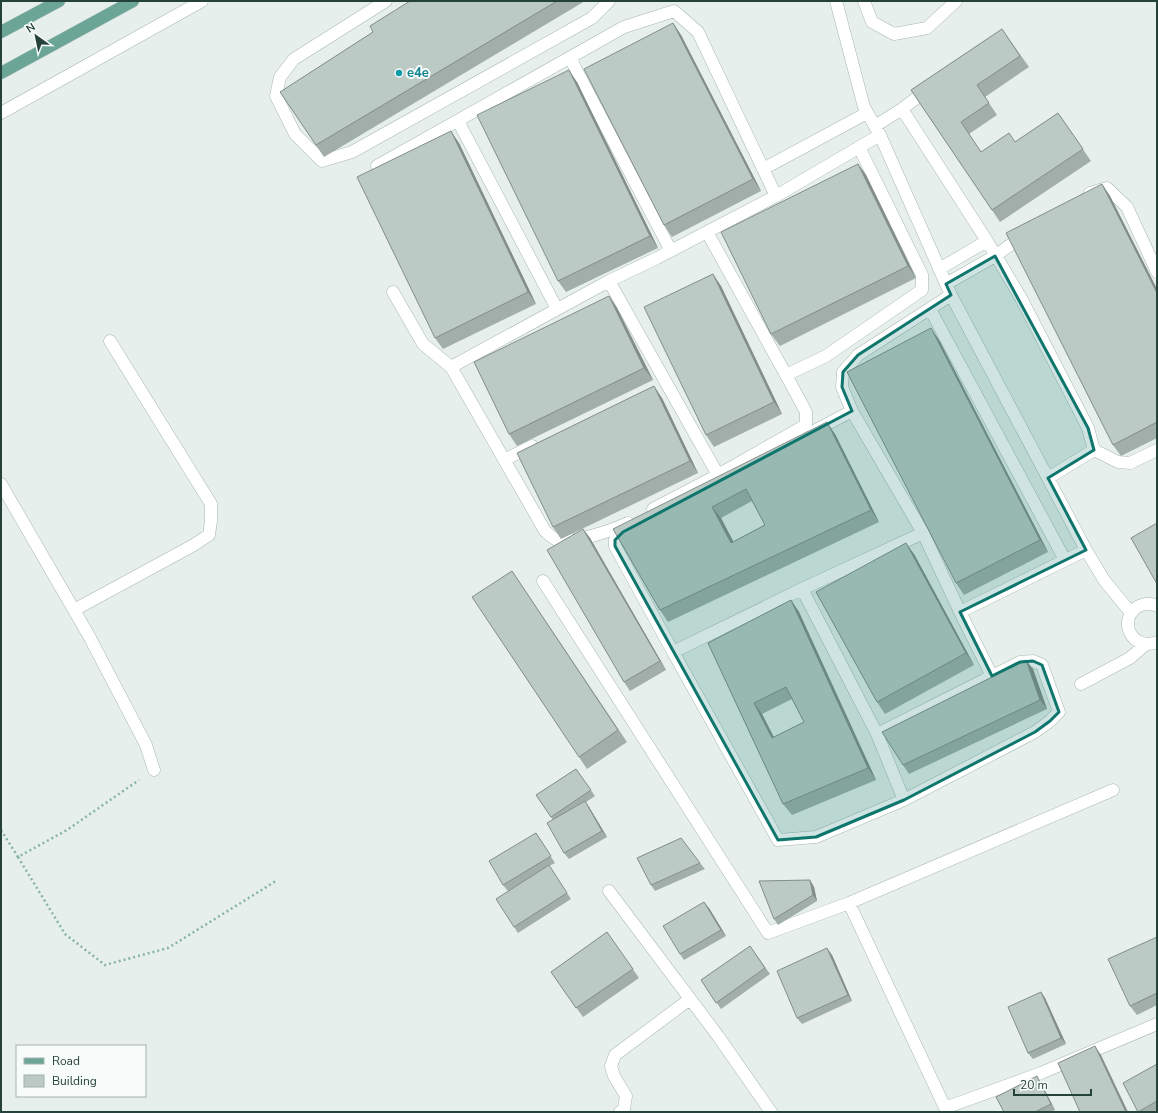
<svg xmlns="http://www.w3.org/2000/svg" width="1158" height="1113" viewBox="0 0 1158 1113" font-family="'Nunito Sans',sans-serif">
  <rect width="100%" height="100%" fill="#e6efeb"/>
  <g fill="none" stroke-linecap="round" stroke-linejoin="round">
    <g stroke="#a8b8b2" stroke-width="13">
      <path id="minor" d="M386,1L294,59L280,77L276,96L295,134L322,161L352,152L592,18L609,1
        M836,1L864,107L880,135L951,295L1086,550L1104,580L1131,613
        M864,1L872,22L894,34L927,28L956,1
        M570,58L671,251
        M902,109L987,241L1021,298L1088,428L1094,450L1048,478
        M1,113L202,1
        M458,121L557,309
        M875,126L902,109L928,89
        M377,166L624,27L674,11L698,32L776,196
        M763,169L867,113
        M1090,193L1107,188L1127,207L1157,272
        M707,232L786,375
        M939,269L987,241
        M609,281L718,475
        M946,284L995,256L1024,235
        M393,292L423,344L451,367L545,531C549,534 553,539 558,540C573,544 613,530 628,523
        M930,309L1065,560
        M451,367L609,281L657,258L776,196L880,135
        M852,411L923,533L960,612
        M814,431L852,411L842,387L843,372L858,355L951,295
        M1094,450L1118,462L1130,463L1157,450
        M504,460L532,446
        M1,484L89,636L146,745L154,770
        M653,509L718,475L806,425V412L786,375L826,356L922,290V275L859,147
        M632,528L623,532L615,540V546L673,652L802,589L923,533
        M543,581L768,933L849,903L1113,790
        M802,589L877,734L992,676L960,612L1086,550
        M1157,606C1151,603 1145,603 1139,606C1116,619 1132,652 1157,642
        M74,610L192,546L209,535L211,521V504L110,341
        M673,652L778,840L816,837L904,800
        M1081,684L1130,658L1146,644
        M877,734L904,800L1035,732L1050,721L1059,712L1042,665L1033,661L1020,662L992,676
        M609,891L718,1036L771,1112
        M849,903L947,1112
        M945,1108L1041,1073L1157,1024
        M620,1112L624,1109L626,1096L614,1076L611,1066L615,1055L690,999"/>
    </g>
    <g stroke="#c2cac8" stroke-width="13">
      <path id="major" d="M1,32L59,1
        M1,73L133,1"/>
    </g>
    <path stroke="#86b3a5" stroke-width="2.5" stroke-dasharray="2 3" stroke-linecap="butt" d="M1,830L18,857L67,830L139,780
      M18,857L65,934L105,965L168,948L276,881"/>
    <use href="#minor" stroke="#fff" stroke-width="12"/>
    <use href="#major" stroke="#6aa596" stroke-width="12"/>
  </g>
  <path fill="#a1aea9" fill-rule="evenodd" d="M410,1H585L324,157L280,92L373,32Z
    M673,23L681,35L761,191L672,237L664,225Z
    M1002,29L1029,67L985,97L997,115L969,134L981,152L1015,142L1058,113L1091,161L1000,222L911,90Z
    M577,82L658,248L566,292L558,281Z
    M459,143L536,304L443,349L435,338Z
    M858,164L866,175L916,278L780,346L771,334Z
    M1102,184L1110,196L1157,289V438L1121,456L1113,445Z
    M721,286L782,414L714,447L706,435Z
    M609,296L617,308L653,380L517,446L509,434Z
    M939,340L1048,552L964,595L956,583Z
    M662,398L698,473L561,539L553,527Z
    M835,434L879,522L668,622L660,610L613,529ZM752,501L765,525L733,542L721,518Z
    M583,529L590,538L666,670L630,691L624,682Z
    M914,554L974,665L885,714L877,702Z
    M512,571L627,742L587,769L579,757Z
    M791,600L799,612L876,780L792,815L783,804L708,643ZM792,699L804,722L774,737L762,714Z
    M1033,669L1047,709L909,774L903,765Z
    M576,769L595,796L586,802L607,837L569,859L564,853L553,820L536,795Z
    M536,833L555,863L549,866L571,899L518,933L514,927L524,881L508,891L503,885Z
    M700,863L705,869L655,891L651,885Z
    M810,880L814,887L817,901L778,925L774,919Z
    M709,908L726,936L684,960L680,954Z
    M607,932L639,978L583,1017L551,972Z
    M1157,937V1005L1137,1015L1130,1006Z
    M750,946L770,974L721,1009L701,980Z
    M832,955L852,1001L802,1024L797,1018Z
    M1041,992L1045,998L1066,1044L1033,1059L1028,1053Z
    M1157,1064V1110L1153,1112H1138Z
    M1041,1083L1055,1110L1051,1112H1004Z"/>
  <path fill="#838d89" d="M673,23L681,35L761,191L753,179Z
    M569,70L577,82L658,248L650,236Z
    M451,131L459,143L536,304L528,292Z
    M858,164L866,175L916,278L908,266Z
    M1102,184L1110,196L1157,289V293Z
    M713,274L721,286L782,414L774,402Z
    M609,296L617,308L653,380L644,368Z
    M931,328L939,340L1048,552L1040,540Z
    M654,386L662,398L698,473L690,461Z
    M827,422L835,434L879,522L871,510Z
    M712,507L721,518L740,554L731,543Z
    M583,529L590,538L666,670L660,661Z
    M906,543L914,554L974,665L966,653Z
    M791,600L799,612L876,780L868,768Z
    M1026,660L1033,669L1047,709L1040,700Z
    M754,703L762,714L780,750L772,738Z
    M585,801L589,807L607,837L602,831Z
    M810,880L814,887L817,901L813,895Z
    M704,902L709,908L726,936L721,930Z
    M827,948L832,955L852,1001L848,995Z
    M1041,992L1045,998L1066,1044L1061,1038Z
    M1095,1046L1101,1055L1128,1112H1126Z
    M1037,1076L1041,1083L1055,1110L1051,1104Z"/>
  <path fill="#bbcac4" stroke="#838d89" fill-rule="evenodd" d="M410,1H557L316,145L280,92L373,32L370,26Z
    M673,23L753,179L664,225L584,69Z
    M1002,29L1020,56L977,85L989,103L961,122L981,152L1009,133L1015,142L1058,113L1083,149L992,210L911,90Z
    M569,70L650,236L558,281L477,115Z
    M451,131L528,292L435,338L357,177Z
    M858,164L908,266L771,334L721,232Z
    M1102,184L1157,293V422L1113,445L1006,233Z
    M713,274L774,402L706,435L644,307Z
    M609,296L644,368L509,434L474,362Z
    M931,328L1040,540L956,583L847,372Z
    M654,386L690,461L553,527L517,453Z
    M827,422L871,510L660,610L613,529ZM746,489L765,525L731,543L712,507Z
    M1157,523V584L1131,538Z
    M583,529L660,661L624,682L547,550Z
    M906,543L966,653L877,702L816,592Z
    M512,571L618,730L579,757L472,597Z
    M791,600L868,768L783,804L708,643ZM786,687L804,722L772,738L754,703Z
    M1026,660L1040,700L903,765L882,732Z
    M576,769L591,790L551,817L536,795Z
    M585,801L602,831L564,853L547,823Z
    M536,833L551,856L503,885L489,861Z
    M681,838L700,863L651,885L637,858Z
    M549,865L567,893L514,927L496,899Z
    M810,880L813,895L774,919L759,881Z
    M704,902L721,930L680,954L663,926Z
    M607,932L633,969L576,1008L551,972Z
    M1157,937V993L1130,1006L1108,959Z
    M750,946L765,968L716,1003L701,980Z
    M827,948L848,995L797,1018L777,971Z
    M1041,992L1061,1038L1028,1053L1008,1007Z
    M1095,1046L1125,1110L1126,1112H1080L1058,1063Z
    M1157,1064V1101L1138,1112L1123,1083Z
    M1037,1076L1051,1104L1035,1112H1004L996,1097Z"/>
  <path fill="#0f766e" fill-opacity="0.2" stroke="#0f766e" stroke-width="3" stroke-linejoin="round" d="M995,256L1088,428L1094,450L1048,478L1086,550L960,612L992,676L1020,662L1033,661L1042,665L1059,712L1050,721L1035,732L904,800L816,837L778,840L615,546V540L623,532L852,411L842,387L843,372L858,355L951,295L946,284Z"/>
  <circle fill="#0f9aa8" stroke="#f7fbf9" stroke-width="1.5" cx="399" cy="73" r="4"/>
  <g text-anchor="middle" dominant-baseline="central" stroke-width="4" stroke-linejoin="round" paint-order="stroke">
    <g font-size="13" font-weight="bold" fill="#0d838f" stroke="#f7fbf9" text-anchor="start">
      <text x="407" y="73">e4e</text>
    </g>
  </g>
  <rect width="1158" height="1113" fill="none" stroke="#24423a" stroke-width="4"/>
  <rect x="16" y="1045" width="130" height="52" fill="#f7fbf9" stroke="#a3b1ad"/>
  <rect x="24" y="1058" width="20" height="6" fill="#6aa596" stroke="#a3b1ad"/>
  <text x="52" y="1065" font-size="12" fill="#24423a">Road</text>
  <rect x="24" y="1075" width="20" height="12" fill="#bbcac4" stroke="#a3b1ad"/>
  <text x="52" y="1085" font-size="12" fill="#24423a">Building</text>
  <g transform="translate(36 36) rotate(327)" stroke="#f7fbf9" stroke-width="3" paint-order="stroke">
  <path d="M0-3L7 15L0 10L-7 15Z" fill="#24423a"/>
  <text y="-6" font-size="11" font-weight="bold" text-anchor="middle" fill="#24423a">N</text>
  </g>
  <path d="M1014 1089v6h77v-6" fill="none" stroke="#24423a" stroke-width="2"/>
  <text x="1020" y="1089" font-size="12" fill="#24423a" stroke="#f7fbf9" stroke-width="3" paint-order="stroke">20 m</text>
</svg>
